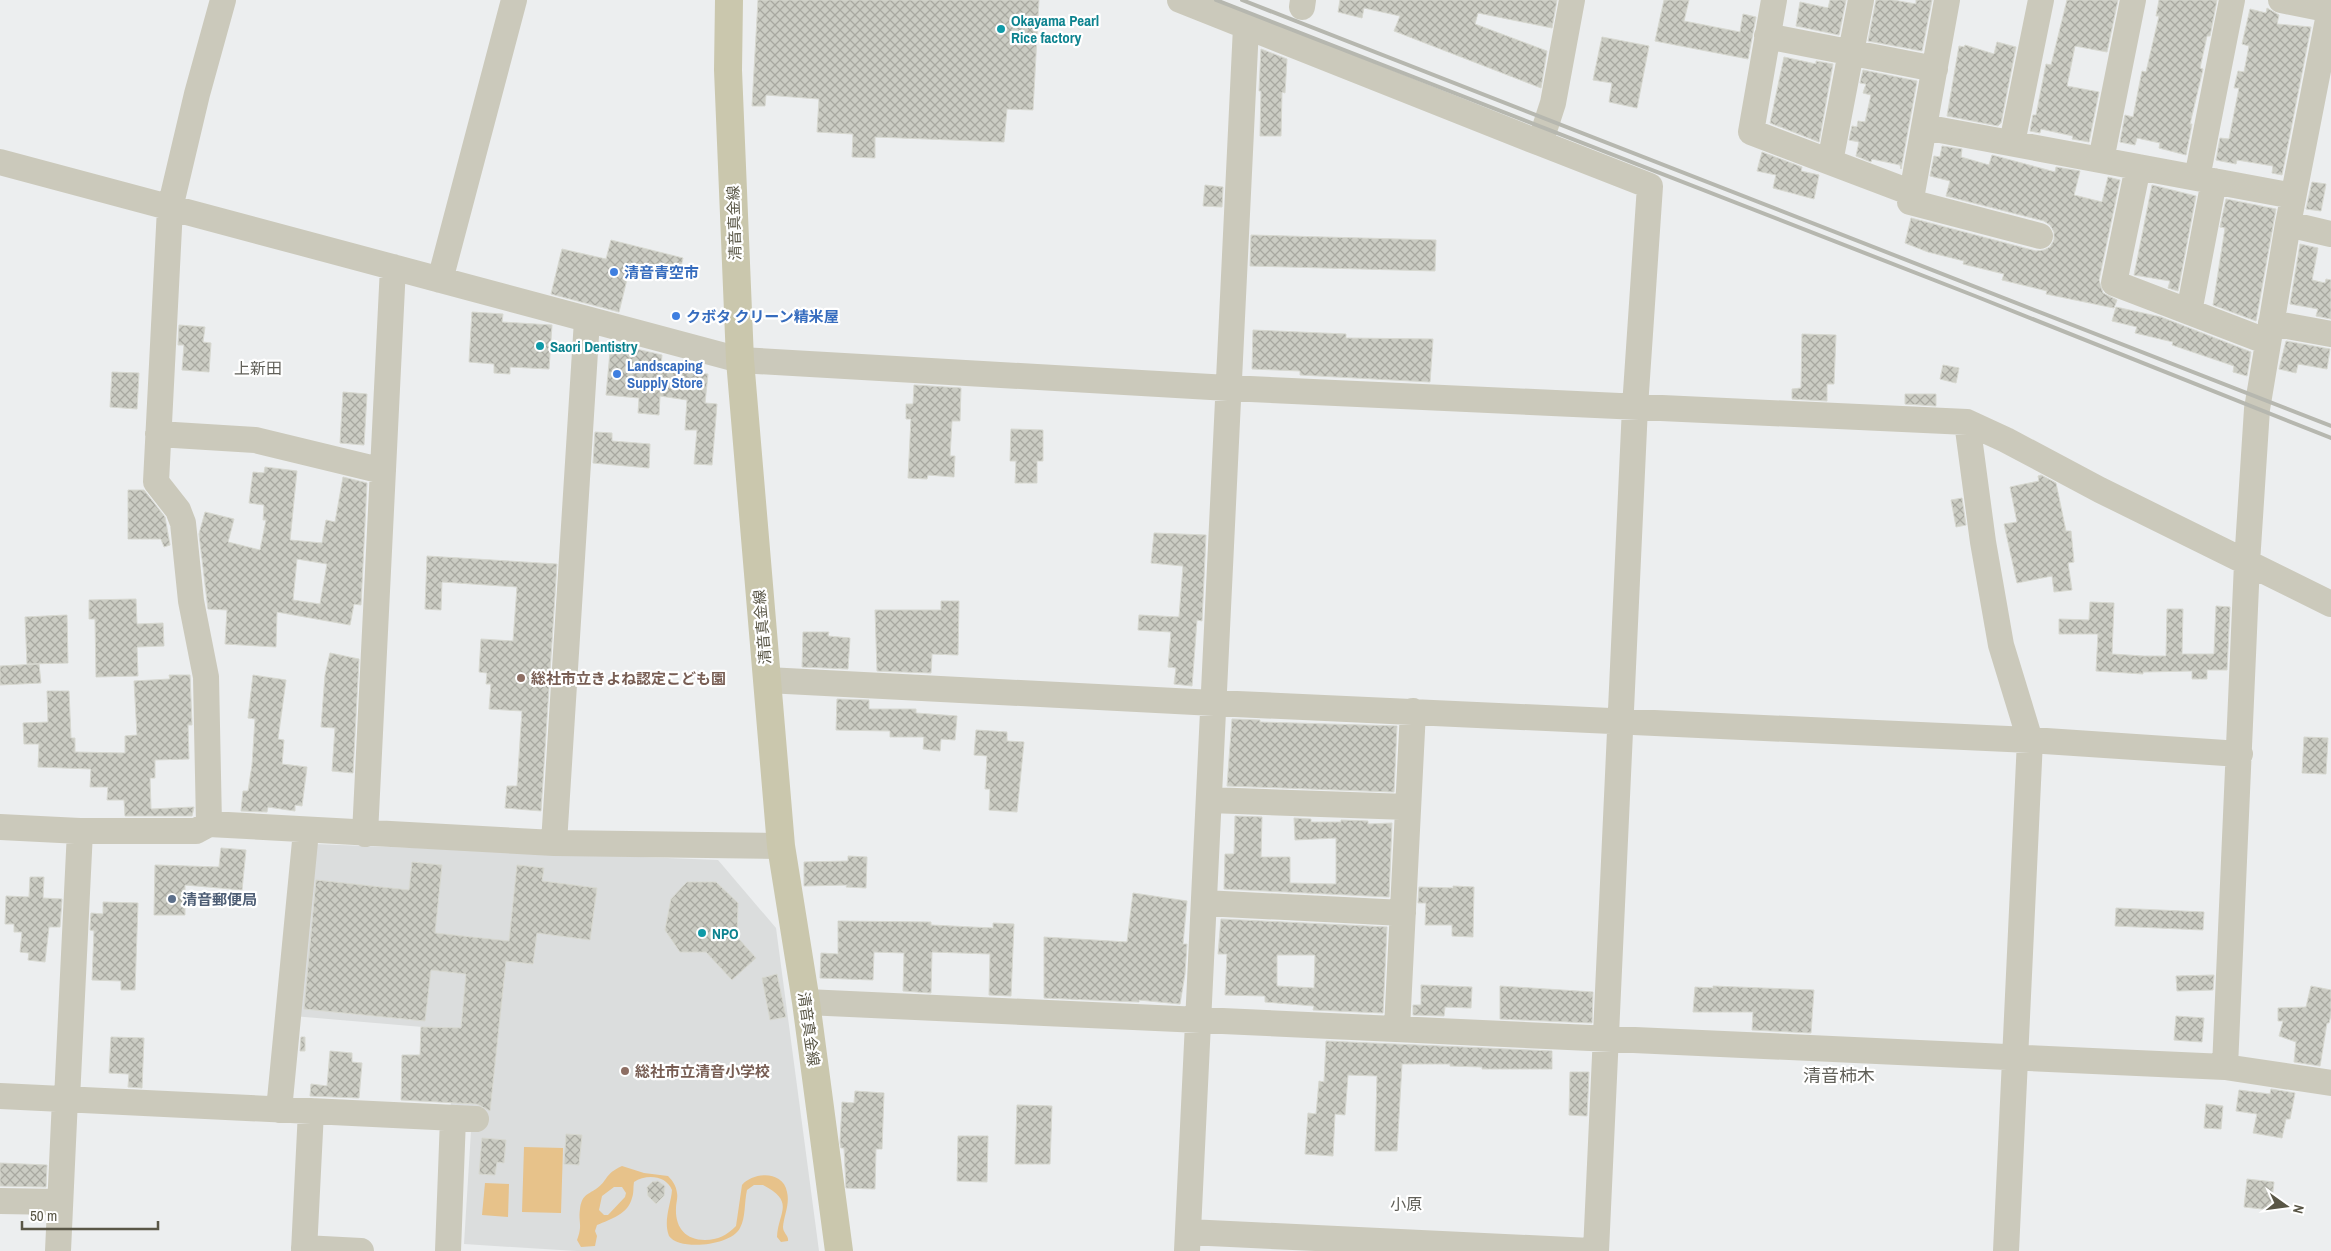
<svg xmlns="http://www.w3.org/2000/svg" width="2331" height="1251" viewBox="0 0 2331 1251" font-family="'Archivo Narrow','Noto Sans JP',sans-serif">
  <defs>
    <pattern id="building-cross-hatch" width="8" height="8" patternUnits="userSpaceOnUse" patternTransform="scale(1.25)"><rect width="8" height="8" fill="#cbccc3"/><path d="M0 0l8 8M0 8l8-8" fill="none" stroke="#a8a8a0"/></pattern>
  </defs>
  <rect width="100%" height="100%" fill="#eceeef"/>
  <path fill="#dbdddd" d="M314,844L718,860L776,928L819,1251H576L464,1244L472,1115L450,1112L458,1030L293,1016Z"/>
  <path fill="#e7c28a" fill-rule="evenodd" d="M524,1147L563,1148L561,1213L522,1212Z
    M622,1166L644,1173L668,1176C673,1181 676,1186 677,1193C678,1198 676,1203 676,1208C675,1227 685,1240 705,1240C718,1240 727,1235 736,1226L742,1185C753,1172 783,1170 787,1192C790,1204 784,1215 783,1227C783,1233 789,1236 788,1241L781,1242L777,1237C778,1212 796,1202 763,1185H754L747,1190C744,1203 746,1217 740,1228C731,1246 679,1251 669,1236C663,1221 671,1204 672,1190C666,1175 646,1174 634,1182C633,1188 634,1193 632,1198C628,1214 611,1219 597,1225L595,1231L597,1236L595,1246L581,1247L577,1240C583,1224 578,1223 580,1209C582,1195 587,1195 596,1189C608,1181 604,1174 622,1166ZM614,1187H622L626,1193L625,1197L608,1215H604L599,1210L602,1196Z
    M485,1183L509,1184L508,1217L482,1215Z"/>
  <path fill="url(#building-cross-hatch)" stroke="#d7d8d0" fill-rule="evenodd" d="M758,0H1039L1033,110L1007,109L1004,142L875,137V158L852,157L853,134L817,132L819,99L766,95L765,106H752Z
    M1340,0H1557L1552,28L1478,13L1475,24L1547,51L1541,88L1394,31L1400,16L1364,8L1362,18L1338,12Z
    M1664,0H1689L1684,21L1740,32L1743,14L1756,17L1748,59L1655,41Z
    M1830,0H1846L1839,35L1796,26L1800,2L1828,8Z
    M1876,0H1893L1916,4V0H1932L1922,51L1868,41Z
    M2067,0H2118L2107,52L2075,46L2067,86L2099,92L2089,142L2072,139L2073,136L2041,129L2040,133L2030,131L2033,115H2036L2046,64L2051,65Z
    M2159,0H2217L2210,36H2207L2200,68L2203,69L2190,124H2192L2186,155L2159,148L2160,143L2137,138L2135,145L2120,142L2125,115L2133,117L2142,71L2146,72L2159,16H2156Z
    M2267,8L2279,15L2277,24L2311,27L2282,175L2272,173L2273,166L2237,160L2236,164L2216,160L2220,138L2229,139L2239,88H2234L2238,71L2244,72L2249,46L2242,44L2250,9L2266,13Z
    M1602,37L1649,46L1637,108L1609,102L1612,83L1593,80Z
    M1997,42L2016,47L2001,123L1998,126L1947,116L1959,46L1964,47L1965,45L1994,54Z
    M1261,49L1287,59L1285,93L1282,92L1281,136H1260L1261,91H1259Z
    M1784,57L1816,64V61L1833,64L1819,142L1770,123Z
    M1863,70L1917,81L1901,169L1900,165L1872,159L1871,162L1856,156L1859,142L1849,140L1852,126L1857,127L1858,121L1865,122L1871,95L1863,93L1866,84L1860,83Z
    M1942,146L1962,149L1961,157L1989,165L1992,155L2055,172L2056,167L2080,171L2074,195L2102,202L2108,177L2120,180L2099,280L2103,293L2117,300L2114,308L2046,294L2047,291L2002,280L2004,274L1963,264L1964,261L1928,252L1905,243L1911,218L2036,251L2044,250L2050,247L2054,240V232L2050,225L2044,221L1946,196L1950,181L1930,176L1934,156L1940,157Z
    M1762,152L1802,167L1801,171L1819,175L1814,199L1773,188L1776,175L1757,171Z
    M2312,182L2326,184L2321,211L2306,209Z
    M1205,185L1223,187L1222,207L1203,206Z
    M2152,185L2196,196L2178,291L2168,288L2170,281L2134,275Z
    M2226,199L2276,209L2256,321L2213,305L2225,228L2220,227Z
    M1251,235L1436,240L1435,271L1250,266Z
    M611,240L683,258L678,279L630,267L619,312L551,294L562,249L606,259Z
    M2300,244L2318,248L2312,280L2325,283L2326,279L2331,280V319L2316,316L2318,309L2290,304Z
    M2116,307L2161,317L2251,352L2247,376L2233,372L2234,366L2172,345L2173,342L2135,333L2137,327L2112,321Z
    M472,312L503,314L502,322L552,325L549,369L510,367V374L494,373V364L469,362Z
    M179,325L205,327L203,342L211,343L209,372L182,370L184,345H178Z
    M1253,330L1346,334V338L1433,339L1430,382L1300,375V371L1252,369Z
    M1802,334L1836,335L1834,384H1827V401L1792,399V389L1801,388Z
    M2286,341L2330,349L2327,369L2298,364L2296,373L2279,369Z
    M632,348L662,355L661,366H666V371L708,374L705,403L717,404L712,465L694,464L697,430H685L687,400L660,396L659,415L638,413L639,398L606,395L610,352L632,353Z
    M1943,365L1959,368L1956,383L1940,379Z
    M112,372L139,373L137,409L110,407Z
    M914,385L961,388L960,421H952L950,456H955L954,477L928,475L927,479L908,478L911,419H906V404H913Z
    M343,392L367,394L364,445L340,443Z
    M1905,394H1936V406L1905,404Z
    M1011,429L1043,430V461H1037V483H1015L1016,461H1010Z
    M595,432L612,433V441L650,444L649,468L593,463Z
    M265,467L297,471L290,540L322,543L326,520L335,522L343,477L367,483L361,605L354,604L350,625L277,612L276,647L225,644L227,610L208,609L199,534L205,512L234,519L228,542L260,550L266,520H263L264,505L249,503L253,472L264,473ZM297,559L327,564L320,604L293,600Z
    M2041,475L2056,483L2066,531H2071L2074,562L2068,563L2072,590L2054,592L2052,576L2017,583L2004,524L2017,522L2010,487L2039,481L2038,476Z
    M128,490H144L165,517L170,545L164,547L161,539H128Z
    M1962,498L1966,525L1956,527L1951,500Z
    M1154,533L1206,535L1202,621L1197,620L1192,686L1174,684L1176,668L1168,667L1171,632L1138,630L1139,615L1179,617L1183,566L1151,563Z
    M427,556L557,564L541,811L505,808L507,786H517L522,711L489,709L491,684H486L487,673L479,672L481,639L513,641L517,587L442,582L441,610L425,609Z
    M136,599L137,624L163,623L164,646L137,647L138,676L96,677L95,619H89V600Z
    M941,601H959L958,655L932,654L931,673L877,671L875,610H941Z
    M2090,602L2114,603L2112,654L2143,656H2166L2167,609H2183L2182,654H2214L2216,606L2230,607L2227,670H2207V679H2192V671L2143,672V674L2096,671L2098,634H2059V619L2089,620Z
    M67,615L68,663L27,664L25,617Z
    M803,632H829L828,636L850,638L848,669L802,667Z
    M330,653L359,659L353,773L332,771L335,728L321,727L325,675Z
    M39,664L41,683L0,685V666Z
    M169,675H190L192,725H188L189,759L155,760V778H150L151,809L194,807L192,816H125L124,800H107L108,787H90L91,769L38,767L39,744H24L23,723L48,722L47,691H69L71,738H75V752L125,753V736L137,735L134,681L170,679Z
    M253,675L286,680L278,739L284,740L282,764L307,767L302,806L295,805V811L268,807L267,812L241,811L243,791H248L252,765L255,719L248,718Z
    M837,699L869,700V709H916V713L957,716L955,740L941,739L940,751L923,749L924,737H890V731L836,730Z
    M1232,719L1260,720V722L1397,726L1394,792L1227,786Z
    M976,730L1007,732V741L1024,742L1017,812L989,810L990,789H985L987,756L974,755Z
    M2304,737L2328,738L2326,774L2302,773Z
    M1235,816L1262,817L1261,857H1290V883L1336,884V838L1295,840L1294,818L1311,819V822H1341V820L1368,821V824L1392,823L1389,897L1224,889L1225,854H1234Z
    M221,848L246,850L242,890L185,885V915H154L155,865L219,867Z
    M848,856L867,857L866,888L846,887L847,885L804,886V862L848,861Z
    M412,862L442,865L435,933L509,941L517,865L544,868L542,881L597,888L590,940L537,933L533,964L506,961L490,1111L477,1104L401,1100L402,1055H420L421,1027L461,1028L466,974L431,970L425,1021L304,1009L316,880L409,890Z
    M30,877H44L43,898L62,899L60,927H49L45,962L28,960L29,953L20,952L22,932H14V924H5L6,896L29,897Z
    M687,882H716L738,903L737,937L756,958L732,980L706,952H680L665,930L671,899Z
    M1453,886L1474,887L1473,937L1452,936V925H1425L1426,903H1418L1419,887L1453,888Z
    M1133,893L1187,901L1183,944H1187L1185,974L1180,1004L1139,1000V1002L1044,998V937L1127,942Z
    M103,902L138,903L135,990H121V981L92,980L94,931L90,930L91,913L103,914Z
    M2116,908L2204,912L2203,930L2115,926Z
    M1221,919L1387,927L1383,1013L1313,1010L1314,1006L1265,1002V996L1225,995L1227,954H1218ZM1277,955H1315L1314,988L1277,986Z
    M838,921L931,922V925L993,928V923L1014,924L1011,996L989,995L990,954L932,952L931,993L903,991L904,953L874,952L873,980L820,978L821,953L838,954Z
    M777,974L786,1017L770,1020L762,978Z
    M2214,975L2213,990L2177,991L2176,976Z
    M1421,985L1472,987L1471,1008L1445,1007L1444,1016L1413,1015V1005H1421Z
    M1500,986L1593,992L1592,1023L1500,1019Z
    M1713,986L1814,990L1811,1033L1752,1030L1753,1012H1693L1695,987L1713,988Z
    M2311,986L2331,990V1015L2329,1023H2327L2320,1066L2294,1062L2296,1042L2279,1036L2283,1021H2278V1008L2306,1007Z
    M2176,1016L2204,1018L2202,1042L2174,1040Z
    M111,1037L144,1038L142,1088L128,1087L129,1074L109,1073Z
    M301,1037H305V1051H300Z
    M1326,1041L1552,1051V1069H1482V1067L1450,1066V1064H1402L1397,1151H1375L1377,1076L1348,1075L1345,1115L1335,1114L1333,1156L1305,1154L1308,1113L1316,1114L1319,1081L1324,1082Z
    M330,1051L352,1053V1062L362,1063L359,1098L310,1096L311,1084L327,1086Z
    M1570,1072H1589L1587,1116L1569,1115Z
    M2271,1089L2295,1093L2290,1119H2286L2282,1138L2253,1133L2257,1114L2236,1111L2239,1090L2270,1094Z
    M855,1091L884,1093L882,1149H876L875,1189L846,1188L844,1148H841L840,1143L842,1102L854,1103Z
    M2206,1104L2223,1106L2221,1129L2204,1128Z
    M1017,1105L1052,1106L1050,1164H1015Z
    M566,1134L582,1135L579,1165L564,1164Z
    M958,1136H988L987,1182L957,1181Z
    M482,1138L506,1140L504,1163L497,1162L495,1175L479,1174Z
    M0,1163L47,1165L46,1187L0,1186Z
    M2247,1179L2274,1182L2271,1210L2244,1207Z
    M658,1181L665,1186L664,1196L656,1204L648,1196L647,1187L652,1182Z"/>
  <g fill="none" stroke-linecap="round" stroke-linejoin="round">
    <path stroke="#cbc9bb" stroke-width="26" d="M1180,0L1540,143
      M1572,0L1553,103L1540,143L1650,186L1635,407L1596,1251
      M1774,0L1751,132L1912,193L1947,0
      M2281,0L2331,10
      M1302,7L1303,0
      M1767,36L1935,69
      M1924,127L2293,196
      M2012,143L2041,0
      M2101,160L2133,0
      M0,162L740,360L1228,388L1967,422L2006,440L2100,490L2331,604
      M1830,162L1861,0
      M2138,167L2114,283L2268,342
      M2197,178L2232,0
      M1912,193L1910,202L2040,236
      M2288,224L2331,234
      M440,280L514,0
      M2189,312L2214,181
      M2271,323L2331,334
      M1967,422L1983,542L2001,645L2030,740L2006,1251
      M158,434L255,440L383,471
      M767,680L1214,703L2030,740L2240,754
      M1209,800L1408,807
      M209,824L206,677L191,601L183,523L178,510L156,482L170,208L197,94L223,0
      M0,827L80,831H196L209,824L554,843L781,846
      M365,834L393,267
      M554,843L587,320
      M1204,903L1403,913
      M806,1002L2225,1067L2331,1083
      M1397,1028L1413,711
      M2225,1067L2247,563L2257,409L2288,224L2331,4
      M0,1096L476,1119
      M67,1099L80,831
      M279,1110L306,831
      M0,1201L60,1202
      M1188,1232L1591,1251
      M304,1248L361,1251
      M58,1251L65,1099
      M304,1251L311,1111
      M448,1251L453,1118
      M1187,1251L1246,27"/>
    <path stroke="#cac7ad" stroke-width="28" d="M729,0L728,70L740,360L781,846L806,1002L839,1251"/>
    <path stroke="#b6b7af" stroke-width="4" d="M1216,0L1975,296L2331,438
      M1242,0L2331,426"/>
  </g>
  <g fill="#0f9aa8" stroke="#fff" stroke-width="2">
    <circle cx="1001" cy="29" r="5"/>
    <circle cx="540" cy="346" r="5"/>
    <circle cx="702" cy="933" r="5"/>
  </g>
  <g fill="#3f7fe0" stroke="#fff" stroke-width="2">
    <circle cx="614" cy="272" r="5"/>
    <circle cx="676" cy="316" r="5"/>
    <circle cx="617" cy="374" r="5"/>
  </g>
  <g fill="#8d6e63" stroke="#fff" stroke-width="2">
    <circle cx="521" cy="678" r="5"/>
    <circle cx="625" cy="1071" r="5"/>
  </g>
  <circle fill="#5c6f8a" stroke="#fff" stroke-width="2" cx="172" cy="899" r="5"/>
  <g text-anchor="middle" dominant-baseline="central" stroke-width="4.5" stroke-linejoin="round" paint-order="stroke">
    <g font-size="15" font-weight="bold" fill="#0d838f" stroke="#fff" text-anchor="start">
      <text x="1011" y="20">Okayama Pearl<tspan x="1011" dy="17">Rice factory</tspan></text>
      <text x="550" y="346">Saori Dentistry</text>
      <text x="712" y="933">NPO</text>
    </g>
    <g font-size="15" fill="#595646" stroke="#fff">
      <text transform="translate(734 223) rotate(-92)">清音真金線</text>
      <text transform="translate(762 627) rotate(-95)">清音真金線</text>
      <text transform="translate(809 1029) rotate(82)">清音真金線</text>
    </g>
    <g font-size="15" font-weight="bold" fill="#366cbe" stroke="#fff" text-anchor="start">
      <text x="624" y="272">清音青空市</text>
      <text x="686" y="316">クボタ クリーン精米屋</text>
      <text x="627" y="365">Landscaping<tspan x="627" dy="17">Supply Store</tspan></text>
    </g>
    <g font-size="15" font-weight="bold" fill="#785e54" stroke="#fff" text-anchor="start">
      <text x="531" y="678">総社市立きよね認定こども園</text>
      <text x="635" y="1071">総社市立清音小学校</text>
    </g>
    <g font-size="15" font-weight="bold" fill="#4e5e75" stroke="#fff" text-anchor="start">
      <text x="182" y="899">清音郵便局</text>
    </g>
    <g font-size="16" fill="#616059" stroke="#fff">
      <text x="258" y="368">上新田</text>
      <text x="1406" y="1204">小原</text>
    </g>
    <g font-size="18" fill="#616059" stroke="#fff">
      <text x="1839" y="1075">清音柿木</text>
    </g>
  </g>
  <g transform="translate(2286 1206) rotate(104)" stroke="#ffffff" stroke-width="4" paint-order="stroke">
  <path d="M0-4L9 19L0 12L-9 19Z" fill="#595646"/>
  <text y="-8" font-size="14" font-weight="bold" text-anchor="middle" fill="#595646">N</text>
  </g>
  <path d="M22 1221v8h136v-8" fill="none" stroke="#595646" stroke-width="2.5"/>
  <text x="30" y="1221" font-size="15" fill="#595646" stroke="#ffffff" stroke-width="4" paint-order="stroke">50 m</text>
</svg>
